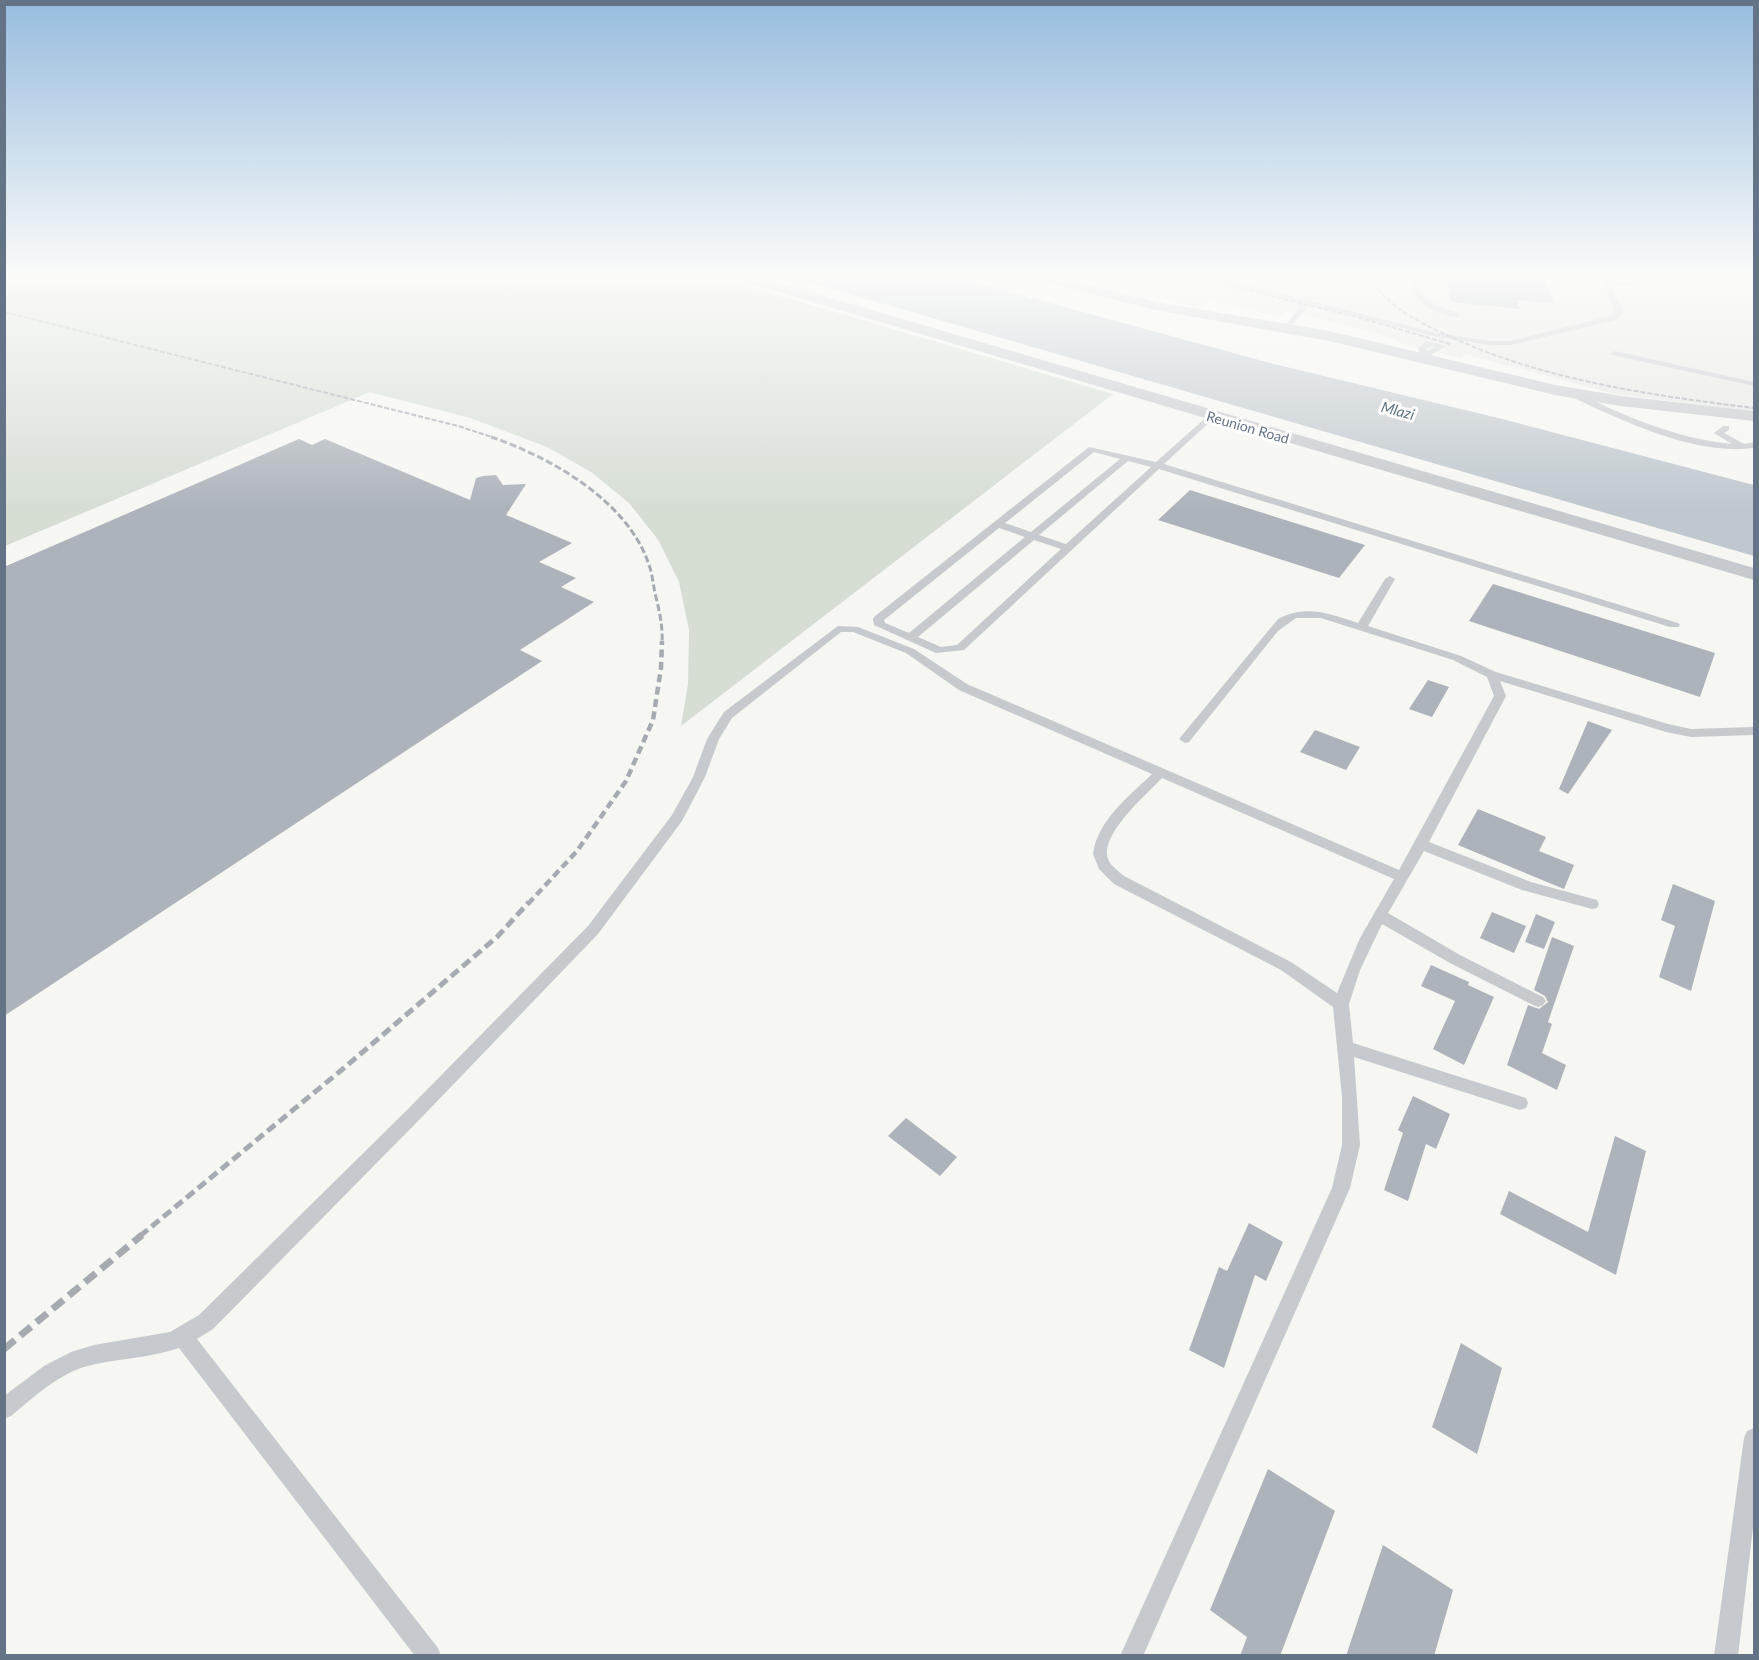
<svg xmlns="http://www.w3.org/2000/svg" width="1759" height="1660" viewBox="0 0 1759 1660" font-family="Lato,sans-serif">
  <rect width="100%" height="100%" fill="#f6f7f3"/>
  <path fill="#e7e8e6" d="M1083,277H1754V411L1614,394L1465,354L1461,358L1399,343L1400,341L1377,333L1287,311L1280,317L1208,300L1202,305L1194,306Z"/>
  <path fill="#d6ded4" d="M5,277H716L1113,394L681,726L688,684L689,630L679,582L659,541L629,503L591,472L547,447L470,418L370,392L5,546Z"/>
  <path fill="#bfc8ce" d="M791,277H954L1270,363L1498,418L1754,485V556Z"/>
  <path fill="#acb3ba" d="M1445,277H1543L1554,303L1517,300L1520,309L1451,302Z
    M299,439L312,445L325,439L470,500L476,478L483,476L496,475L503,485L526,484L506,515L572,543L539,562L576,578L561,587L594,602L520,650L542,661L4,1016V567Z
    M1190,490L1365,545L1339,578L1158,520Z
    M1493,584L1715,653L1700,697L1469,621Z
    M1428,680L1449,687L1432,717L1409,709Z
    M1588,721L1612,730L1568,794L1559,789Z
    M1315,730L1360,747L1346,770L1300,752Z
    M1478,809L1546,837L1539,851L1574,865L1564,889L1458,845Z
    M1673,884L1715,901L1691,991L1659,977L1675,926L1661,920Z
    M1492,912L1526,926L1514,953L1480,938Z
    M1536,914L1555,922L1544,949L1525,942Z
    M1552,937L1574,946L1548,1022L1552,1024L1542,1053L1566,1065L1557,1090L1507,1065L1528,1005L1539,1009L1548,1002L1545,996L1534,990Z
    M1431,965L1469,982L1468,985L1494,997L1464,1065L1433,1049L1455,1001L1421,986Z
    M1413,1096L1450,1114L1436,1149L1426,1144L1408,1201L1384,1190L1403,1133L1398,1130Z
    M906,1118L957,1157L940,1176L888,1136Z
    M1615,1136L1646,1151L1616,1275L1500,1214L1509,1191L1588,1232Z
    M1249,1223L1283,1242L1266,1281L1255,1275L1224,1368L1189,1350L1219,1267L1227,1271Z
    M1461,1343L1502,1368L1477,1454L1432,1427Z
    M1268,1469L1335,1511L1280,1656H1240L1247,1637L1210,1610Z
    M1383,1545L1453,1590L1434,1656H1346Z"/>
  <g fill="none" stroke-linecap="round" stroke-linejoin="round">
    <path fill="#c6c9cd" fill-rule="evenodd" d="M1203,277H1216L1437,333L1490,341H1511L1610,316L1615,312L1601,277H1608L1609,281C1618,282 1627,283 1635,281C1642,280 1641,277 1648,277V280L1631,286L1611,285L1623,312L1616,320L1511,345H1490L1437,337L1304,303L1307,308L1287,330L1283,328L1299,308L1295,300Z
      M1408,277H1415C1421,301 1437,306 1459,313V317C1434,317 1413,300 1408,277Z
      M1426,341L1446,346L1423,360H1417L1416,358L1421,354L1418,349ZM1431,346L1436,347L1428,351L1426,349Z
      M1615,351L1754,382V386L1612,355L1611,353Z
      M1567,391H1573C1623,415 1676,439 1732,444L1714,433L1723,426H1729V430L1724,433L1744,444L1754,442V448C1693,456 1622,420 1567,395Z
      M1211,413L1214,414V418L1164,464L1678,623L1680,625L1678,627H1670L1159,469L964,650L936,653L874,625L873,619L874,617L1089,447L1156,462ZM1094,452L1120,459L1031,532L1005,523ZM1128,461L1151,467L1066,544L1039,535ZM999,528L1025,537L909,633L885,623L884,620ZM1034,540L1061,549L957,645L941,647L918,637Z
      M1390,576L1395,579L1368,626L1461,656L1496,672L1668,724L1691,729L1754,727V735L1691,737L1666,732L1500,681L1506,696L1429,842L1531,882L1597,900L1599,904L1597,908L1592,909L1522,890L1424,851L1388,913L1460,955L1543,997L1546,1001L1543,1005L1538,1007L1533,1005L1450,963L1382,924L1360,970L1349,1004L1353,1043L1520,1096L1526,1098L1528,1103L1526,1108L1520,1110L1354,1057L1360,1145L1350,1188L1143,1656H1120L1332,1188L1342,1145V1097L1333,1007L1281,970L1114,884L1099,869L1093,854C1097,821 1129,796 1152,774L959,690L906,653L853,632H841L732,718L719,739L705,777L682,821L598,934L420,1119L213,1329L197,1339L438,1648L441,1656H415L179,1348C148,1359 115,1358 84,1367C56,1376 33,1398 11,1416L4,1419V1396L44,1366L71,1352L94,1345L170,1332L199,1315L408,1109L588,926L672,815L693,777L707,739L724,712L838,626L858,627L914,649L967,684L1399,870L1494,696L1487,677L1453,660L1321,618H1296L1278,631L1189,742L1185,743L1179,739L1278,619C1306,604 1330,614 1358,623L1385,579ZM1162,778L1394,879L1360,938L1337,993L1291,962L1124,876C1118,871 1111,866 1108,859C1099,835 1147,794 1162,778Z
      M1754,1428V1519L1738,1656H1714L1744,1438L1747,1431Z"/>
    <path fill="#c6c9cd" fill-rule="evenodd" d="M736,277H759L1754,568V580L738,280Z
      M1032,277H1057L1156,302L1329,331L1555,385L1621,396L1754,411V421L1621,406L1555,395L1329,341L1156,310L1034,280Z"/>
    <path stroke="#a6abb2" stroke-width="2" stroke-dasharray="5 2" stroke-linecap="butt" d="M1173,277L1203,284
      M1195,277L1364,319L1450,344
      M1369,277C1386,305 1415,320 1444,334C1542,380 1648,395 1754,408
      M4,312L458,426L495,438"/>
    <path stroke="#a6abb2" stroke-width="3" stroke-dasharray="7 3" stroke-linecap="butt" d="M491,437C550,457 626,500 648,562C652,572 653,583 655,593C659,610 663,625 662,643"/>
    <path stroke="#a6abb2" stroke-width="4.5" stroke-dasharray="8 4.5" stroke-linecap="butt" d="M528,904L577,851L626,781L653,720L661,668L662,641"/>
    <path stroke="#a6abb2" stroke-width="5" stroke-dasharray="10 5" stroke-linecap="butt" d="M140,1236L344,1068L497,937L529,902"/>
    <path stroke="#a6abb2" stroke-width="7" stroke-dasharray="14 7" stroke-linecap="butt" d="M4,1349L142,1235"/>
  </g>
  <linearGradient id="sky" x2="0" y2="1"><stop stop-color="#97bcde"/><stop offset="0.54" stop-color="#fbfbfa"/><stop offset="1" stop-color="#fbfbfa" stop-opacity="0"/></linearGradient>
  <rect width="1759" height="510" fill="url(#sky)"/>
  <g text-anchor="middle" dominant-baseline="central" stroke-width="6" stroke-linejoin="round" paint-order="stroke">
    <g font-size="14" fill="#647386" stroke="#fff">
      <text transform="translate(1248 427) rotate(16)">Reunion Road</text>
    </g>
    <g font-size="15" font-style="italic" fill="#5f7582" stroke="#fff">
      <text transform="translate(1398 410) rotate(15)">Mlazi</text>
    </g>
  </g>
  <rect width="1759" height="1660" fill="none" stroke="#647386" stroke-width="12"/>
</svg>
